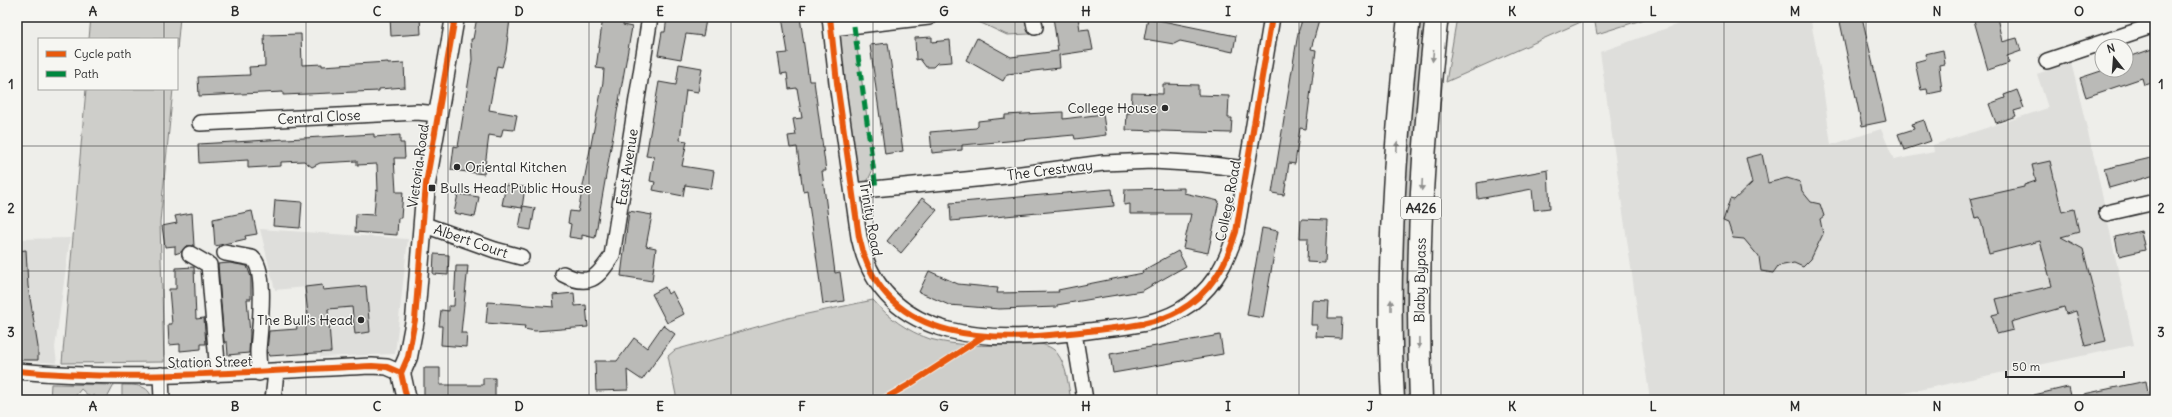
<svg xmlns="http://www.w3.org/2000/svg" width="2172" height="417" viewBox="0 0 2172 417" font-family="Delius,sans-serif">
  <rect width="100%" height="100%" fill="#eeeeea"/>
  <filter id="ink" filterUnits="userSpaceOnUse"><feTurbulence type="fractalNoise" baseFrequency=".025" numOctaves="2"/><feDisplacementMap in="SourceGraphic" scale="8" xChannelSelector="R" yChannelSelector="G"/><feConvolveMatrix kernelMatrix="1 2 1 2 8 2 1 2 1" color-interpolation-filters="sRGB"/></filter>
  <g filter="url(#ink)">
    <path fill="#dededb" d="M1698,17H1810L1821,73L1831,145L1881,129L1894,160L1934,152L1933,145L2048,108L2037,74L2071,62L2096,166L2134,345L1871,400H1650L1600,52Z
      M260,229L408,239L395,354L320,357L317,320L309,321L306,287L275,290Z
      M70,238L55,348L57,363L17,360V239Z"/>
    <path fill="#cececa" stroke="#7c7c7a" d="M91,17H180L177,50V39H89Z
      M968,17H1023L1029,24L1030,34L1007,35Z
      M1419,17H1428L1412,400H1403L1401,258L1406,157Z
      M1457,17H1592L1446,82Z
      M1594,17H1651L1597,34Z
      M854,26L874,167L864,189L853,191L832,28Z
      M86,89H173L160,222L164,362L62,363Z
      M873,300C889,318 907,331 930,339C955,346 986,346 1012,345C1019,345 1026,342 1033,343C1041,343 1053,347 1057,353C1067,366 1068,385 1071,400H677L668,356L675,350L788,318Z
      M51,384L114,385L106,400H100L93,395L91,398L81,389L72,400H50Z
      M122,385C134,385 150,384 152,400H122Z"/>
    <path fill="#babab7" stroke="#2b2b2b" d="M390,17H420L421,34L391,36Z
      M477,17L510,19L506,52L502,67L497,66L489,110L517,115L514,130L503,129L501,137L489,135L484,174L451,170L454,146L458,147L472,60L471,39H473Z
      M603,17H625L623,25L632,27L595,238L582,235V239L569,237L571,224L568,223L570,211L578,212L603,82L604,69L596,68Z
      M667,17L706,20L703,36L686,34L681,59L658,55L662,32H665Z
      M782,17H800L809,81H814L826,171H822L835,273L840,272L844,301L823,304L807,190L803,191L797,147L790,148L788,136L796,135L793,119L802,118L797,88L789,89L787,73L781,74L778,54L788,53Z
      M1053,17H1078L1080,30L1089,29L1093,50L1059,55L1060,68L1007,74L1003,81L966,60L977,38L1011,57L1058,51Z
      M1303,17H1320L1311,49L1316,50L1306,129L1300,128L1295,164L1289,163L1284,195L1272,193L1298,33Z
      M1839,17H1862L1886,121L1862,126Z
      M1973,17H1997L2002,42L2017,38L2021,51L2007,56L2009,63L1988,70Z
      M1148,18L1236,36L1233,52L1180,41L1174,44L1144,39Z
      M301,34L302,65L322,64V66L388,62V64L404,63L405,87L379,89V91L283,95V92L199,96L198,77L250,75L249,67L265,66L264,35Z
      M932,37V42L950,40L952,62L937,63L933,67H926L920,59L916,60L915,38Z
      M888,43L903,151L885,154L870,45Z
      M2155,48V82L2144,85L2142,78L2086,97L2080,78L2104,70H2126V58Z
      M1943,50L1945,64L1939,65L1942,91L1928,94L1927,89L1921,90L1915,62L1926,59L1925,54Z
      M679,64L702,68L698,92L686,90L680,140L687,141L682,166L714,171L711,189L685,185L683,196L653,190L655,182L650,181L654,157L646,156L659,82L676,85Z
      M1163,84L1198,85V95L1229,96L1228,118H1232L1231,133L1126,130L1127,113H1131L1132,93L1163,94Z
      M2017,90L2024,108L2014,111L2016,116L1996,123L1989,104L2005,98L2004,95Z
      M1063,112V119L1103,114L1106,135L1075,139L1074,135L997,142L962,145V150L932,153L930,132L976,128L978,126V121L1005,118V115Z
      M1924,120L1931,141L1904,150L1898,134L1914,129L1912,124Z
      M374,134V137L400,135V143H404L405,158H394L396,192H403L401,218H398L397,235L355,232L356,214L374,215L376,190L378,191L377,164L357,165V161L320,163L312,167L304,161L281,162V166L248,168V160L199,163L198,144Z
      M1762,154L1768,183L1787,178L1800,182L1802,191L1811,202L1820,204L1824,216L1820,219L1823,234L1811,259L1803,267L1794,263L1778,266L1773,273L1761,271L1759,257L1744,239L1733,238L1728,223L1723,221L1730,199L1734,200L1752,183L1746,158Z
      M2155,157V175L2109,188L2104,169Z
      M2050,161L2062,212L2074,209L2079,232L2061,237L2083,249L2106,341L2085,346L2076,311L2066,314L2064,307L2011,322L2013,330L1997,334L1992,315L2000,313L1996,299L2052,286L2040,241L1989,254L1980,217L1975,218L1970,199L2024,187V185L2036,181L2032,165Z
      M1548,170L1550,208L1534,210L1532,189L1478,199L1477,183Z
      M506,185L525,187L522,208L502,205Z
      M1184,188V193L1219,201L1208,253L1183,248L1191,214H1130V204L1124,205L1125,189Z
      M1112,189L1114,206L951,221L950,203Z
      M458,194L479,197L475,217L454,213Z
      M922,198L937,210L901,253L887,241Z
      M275,200L302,202L300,228L273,226Z
      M523,206L535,208L531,230L519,228Z
      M252,211L257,234L245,236L246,239L215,246L213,219Z
      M629,211L652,215L646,246L656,248L652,281L621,276Z
      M192,213L194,246H186L181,252L175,254V246L165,247L162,226L177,223L175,216Z
      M1301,219L1327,220L1325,263L1307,262L1308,238H1300Z
      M1262,228L1278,231L1263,318L1247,315Z
      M2141,231L2145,250L2119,256L2115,237Z
      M26,250L28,286L38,347V360H17V251Z
      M1178,251L1186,266L1142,291L1098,298L1057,305V307L999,309L949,305L919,292L929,271L958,284L998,288L997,293L1059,292L1058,290L1143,273L1142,271Z
      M434,254L449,255L448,275L433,274Z
      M230,263L247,266L251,277V299H247L250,333L249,353L228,355L227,342H224L218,264Z
      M456,266H468L461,333H467L466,347L441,345L442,326H439L441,310L449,311V306H454Z
      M194,267L196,319L204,318L206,344H201V349L180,351V344L169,345L168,324H172L169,289H176V268Z
      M322,285L323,290L366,286L370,332L355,334L352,307L328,309L331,352L269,356L267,351L269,331L297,329L296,324L309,323L305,287Z
      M665,287L668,294L672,291L684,314L667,323L652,294Z
      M574,293L575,306L586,305L588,327L535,331L524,329L525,326L486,323L488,302L554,307L553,295Z
      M1312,300L1329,301L1328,318H1342L1341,338L1316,337L1317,325H1311Z
      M663,325L675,334L642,380L627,370L628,390L596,391L595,361H617L634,338L647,348Z
      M1220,335L1223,354L1113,373L1110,354Z
      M424,368H440V385H483V378H495V398L424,397Z
      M2146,381L2149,400H2084V394Z
      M2068,387L2071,400H2034V395Z"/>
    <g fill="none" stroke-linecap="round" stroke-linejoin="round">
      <g stroke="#2b2b2b" stroke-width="18">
        <path id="minor" d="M830,17L837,83L859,237C883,349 998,342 1088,331C1118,327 1153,326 1179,311C1211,293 1226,265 1236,232L1272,17
          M1033,17L1035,27
          M832,28L929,17
          M2047,61L2155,25
          M200,123L417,112L437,114
          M853,191L1006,176L1103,163L1153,161L1203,164L1246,169
          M2107,213L2155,202
          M422,224L495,250L521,257
          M225,253L252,258C268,270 259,332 258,351C258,358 259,366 259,373
          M190,254L209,265L218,374
          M563,274C589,288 597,278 612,256L650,17
          M1074,333L1085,400
          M17,371C135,382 254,371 372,366L387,367L401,373
          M161,375L162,400
          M273,400L276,372"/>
      </g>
      <g stroke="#2b2b2b" stroke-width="21">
        <path id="tertiary" d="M407,400L401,373L408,357L415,320L426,184L455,17"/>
      </g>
      <g stroke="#2b2b2b" stroke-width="25">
        <path id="primary" d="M1393,400C1386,272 1395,144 1409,17
          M1421,400C1417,306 1419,213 1427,120C1430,86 1432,51 1437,17"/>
      </g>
      <use href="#minor" stroke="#f6f6f2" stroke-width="15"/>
      <use href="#tertiary" stroke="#f6f6f2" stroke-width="18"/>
      <use href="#primary" stroke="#f6f6f2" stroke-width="22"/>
      <path stroke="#00873e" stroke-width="5" stroke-dasharray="10 5" stroke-linecap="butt" d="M854,26L876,188"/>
      <g stroke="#f6f6f2" stroke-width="8">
        <path id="cycleway" d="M830,17L837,83L859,237C883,349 998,342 1088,331C1118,327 1153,326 1179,311C1211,293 1226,265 1236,232L1272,17
          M17,371C135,382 254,371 372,366L387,367L401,373
          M407,400L401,373L408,357L415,320L426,184L455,17
          M882,400L910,384L984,336"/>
      </g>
      <use href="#cycleway" stroke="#e8590c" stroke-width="6"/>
    </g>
    <defs><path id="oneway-solid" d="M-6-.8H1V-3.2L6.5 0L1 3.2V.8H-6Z"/></defs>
    <g fill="#90908e">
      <use href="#oneway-solid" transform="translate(1433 56) rotate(96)"/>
      <use href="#oneway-solid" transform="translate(1397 147) rotate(-86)"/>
      <use href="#oneway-solid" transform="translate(1422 185) rotate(93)"/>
      <use href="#oneway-solid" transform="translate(1391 305) rotate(-90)"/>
      <use href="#oneway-solid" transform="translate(1419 343) rotate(89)"/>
    </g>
  </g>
  <path fill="none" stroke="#2b2b2b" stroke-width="1" stroke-opacity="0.55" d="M164,17V39M306,17V400M448,17V400M589,17V400M731,17V400M873,17V400M1015,17V400M1157,17V400M1299,17V400M1441,17V400M1583,17V400M1724,17V400M1866,17V400M2008,17V400M164,89V400M17,146H2155M17,271H2155"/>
  <g fill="#2b2b2b" stroke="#f6f6f2" stroke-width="1.5">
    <circle cx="1165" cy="108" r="4"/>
    <circle cx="457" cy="167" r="4"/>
    <rect x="428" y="184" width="8" height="8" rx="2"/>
    <circle cx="361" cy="320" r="4"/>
  </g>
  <g text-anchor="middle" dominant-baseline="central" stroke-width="3" stroke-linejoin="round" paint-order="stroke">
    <rect fill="#f6f6f2" stroke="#686867" stroke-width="1" x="1401" y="197" width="40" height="22" rx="3"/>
    <g font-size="13" font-weight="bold" fill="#2b2b2b">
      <text x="1421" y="208">A426</text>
    </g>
    <g font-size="14" fill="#2b2b2b" stroke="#f6f6f2" text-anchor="end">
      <text x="1157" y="108">College House</text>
      <text x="465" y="167" text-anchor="start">Oriental Kitchen</text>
      <text x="440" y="188" text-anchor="start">Bulls Head Public House</text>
      <text x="353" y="320">The Bull's Head</text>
    </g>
    <g font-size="14" fill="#2b2b2b" stroke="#f6f6f2">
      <text transform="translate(319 117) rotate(-3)">Central Close</text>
      <text transform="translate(418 166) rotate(-82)">Victoria Road</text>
      <text transform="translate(627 167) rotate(-81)">East Avenue</text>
      <text transform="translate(1050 170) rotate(-7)">The Crestway</text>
      <text transform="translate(1228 201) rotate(-79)">College Road</text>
      <text transform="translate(871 219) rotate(80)">Trinity Road</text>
      <text transform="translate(471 241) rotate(19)">Albert Court</text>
      <text transform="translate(1420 280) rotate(-89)">Blaby Bypass</text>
      <text transform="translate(210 362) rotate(-1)">Station Street</text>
    </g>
  </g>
  <rect width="2172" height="417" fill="none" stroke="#f6f6f2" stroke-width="44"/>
  <rect x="38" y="38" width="140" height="52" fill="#f6f6f2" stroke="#a5a5a2"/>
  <rect x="46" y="51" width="20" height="6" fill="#e8590c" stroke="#a5a5a2"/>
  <text x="74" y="58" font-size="12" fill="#2b2b2b">Cycle path</text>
  <rect x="46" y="71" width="20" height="6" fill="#00873e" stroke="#a5a5a2"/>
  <text x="74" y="78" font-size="12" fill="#2b2b2b">Path</text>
  <g transform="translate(2114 58) rotate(343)"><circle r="19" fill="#f6f6f2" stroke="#a5a5a2"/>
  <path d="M0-3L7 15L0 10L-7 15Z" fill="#2b2b2b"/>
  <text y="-6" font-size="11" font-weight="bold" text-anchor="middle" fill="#2b2b2b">N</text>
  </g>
  <path d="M2006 371v6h118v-6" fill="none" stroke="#2b2b2b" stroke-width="2"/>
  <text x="2012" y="371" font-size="12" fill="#2b2b2b" stroke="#f6f6f2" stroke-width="3" paint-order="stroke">50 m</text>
  <rect x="22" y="22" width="2128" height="373" fill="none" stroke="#2b2b2b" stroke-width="1.5"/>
  <g font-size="13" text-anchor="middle" font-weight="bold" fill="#2b2b2b">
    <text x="93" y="16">A</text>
    <text x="235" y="16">B</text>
    <text x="377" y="16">C</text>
    <text x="519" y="16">D</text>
    <text x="660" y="16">E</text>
    <text x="802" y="16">F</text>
    <text x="944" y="16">G</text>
    <text x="1086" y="16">H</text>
    <text x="1228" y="16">I</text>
    <text x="1370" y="16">J</text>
    <text x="1512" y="16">K</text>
    <text x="1653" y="16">L</text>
    <text x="1795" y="16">M</text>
    <text x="1937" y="16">N</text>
    <text x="2079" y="16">O</text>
    <text x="11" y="89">1</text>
    <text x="2161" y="89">1</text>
    <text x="11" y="213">2</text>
    <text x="2161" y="213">2</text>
    <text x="11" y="337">3</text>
    <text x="2161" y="337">3</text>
    <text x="93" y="411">A</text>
    <text x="235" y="411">B</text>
    <text x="377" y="411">C</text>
    <text x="519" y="411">D</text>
    <text x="660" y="411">E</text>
    <text x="802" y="411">F</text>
    <text x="944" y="411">G</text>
    <text x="1086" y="411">H</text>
    <text x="1228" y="411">I</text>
    <text x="1370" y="411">J</text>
    <text x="1512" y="411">K</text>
    <text x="1653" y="411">L</text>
    <text x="1795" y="411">M</text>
    <text x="1937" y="411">N</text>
    <text x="2079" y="411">O</text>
  </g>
</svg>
